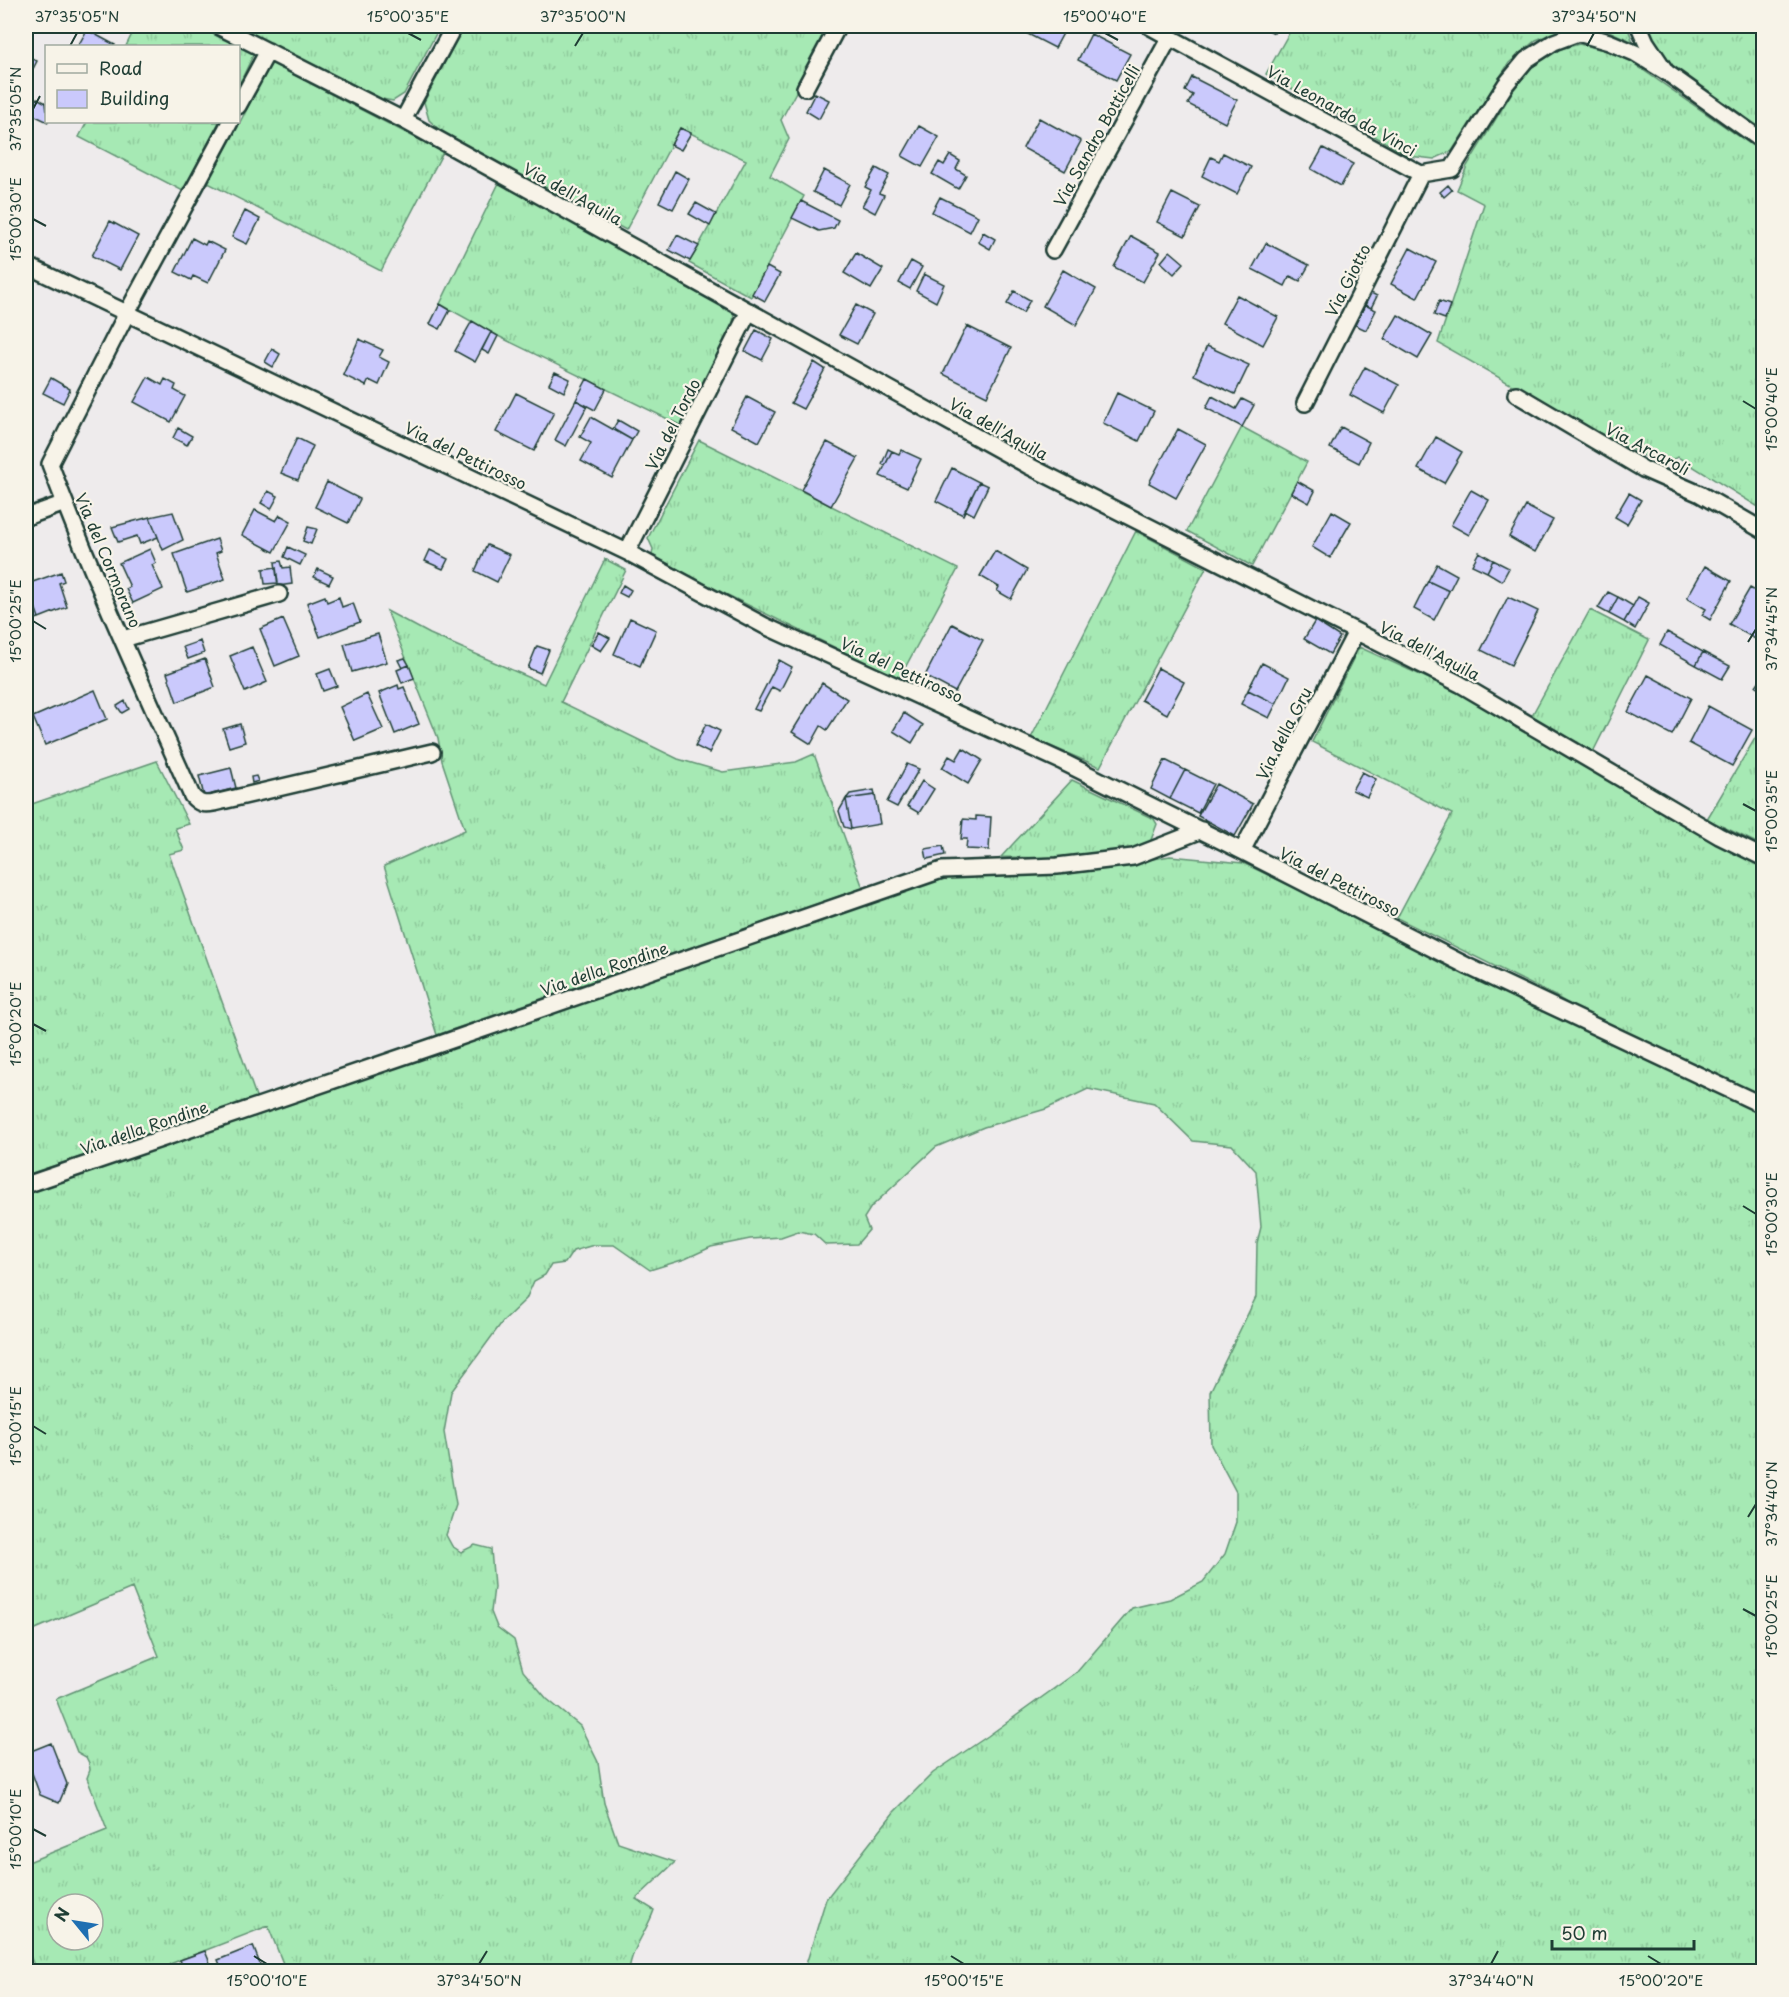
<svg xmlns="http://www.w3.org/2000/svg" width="1789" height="1997" viewBox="0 0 1789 1997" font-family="'Playpen Sans',sans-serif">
  <defs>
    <pattern id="grass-tufts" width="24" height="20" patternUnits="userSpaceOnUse" patternTransform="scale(1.5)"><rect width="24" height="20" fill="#a6e9b4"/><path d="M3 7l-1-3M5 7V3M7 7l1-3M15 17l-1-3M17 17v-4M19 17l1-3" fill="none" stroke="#8ec99b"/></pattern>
  </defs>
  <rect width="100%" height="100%" fill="#eeebec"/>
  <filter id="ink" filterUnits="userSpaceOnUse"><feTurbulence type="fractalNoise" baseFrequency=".0167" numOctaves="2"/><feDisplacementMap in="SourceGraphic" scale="12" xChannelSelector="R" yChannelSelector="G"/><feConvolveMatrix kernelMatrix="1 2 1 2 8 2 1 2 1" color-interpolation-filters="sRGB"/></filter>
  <g filter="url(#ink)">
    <path fill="url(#grass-tufts)" stroke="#629374" stroke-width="1.5" fill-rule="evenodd" d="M136,26H198L254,53L239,85L238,46H126Z
      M236,26H440L404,94L393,101L382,99Z
      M464,26H831L781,120L789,139L770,176L804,196L751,297L689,263L746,160L680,128L626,230L444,134L429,120L424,102Z
      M1293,26H1463L1476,32L1480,26H1580L1561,30L1536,40L1509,63L1452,151L1434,159L1409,156L1266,74Z
      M1588,26H1627L1633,42L1602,28Z
      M1648,26H1763V131L1678,73L1654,40Z
      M1579,44L1608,51L1630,61L1763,153V510L1678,457L1660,464L1570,418L1438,343L1484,204L1457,190L1467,166L1514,89L1531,68L1557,50Z
      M271,63L443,152L381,271L208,183Z
      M87,122H219L183,191L79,137Z
      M499,183L734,312L733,324L682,426L498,336L440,304Z
      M1242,427L1307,462L1252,566L1187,531Z
      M699,440L958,569L899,679L695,579L652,555L653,549L648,538Z
      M1136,531L1206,568L1100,767L1031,738Z
      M605,559L626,570L561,702L678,759L723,772L796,762L814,754L863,888L437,1035L384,866L465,830L442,761L438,738L387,611L430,634L544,684Z
      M1590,610L1649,640L1592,754L1531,717Z
      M1359,647L1458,692L1712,837L1763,863V1099L1594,1019L1555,996L1397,918L1452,814L1312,742Z
      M1763,725V846L1707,819Z
      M157,761L189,824L175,828L184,850L169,854L257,1099L26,1175V806Z
      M1072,780L1154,819L1157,824L1151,840L1139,849L1098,856L1055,858L1001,857Z
      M1170,856L1243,863L1763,1112V1971H804L826,1899L894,1812L933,1773L988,1736L1077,1672L1132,1608L1170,1599L1203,1582L1225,1554L1236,1522V1492L1211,1445L1210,1392L1256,1297L1257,1243L1261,1227L1256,1171L1232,1145L1193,1141L1154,1103L1088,1089L1046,1109L984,1127L936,1147L871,1207L864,1218L869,1230L857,1244L826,1245L814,1234L798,1231L781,1237L750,1239L711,1247L685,1259L650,1270L614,1245H594L573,1251L565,1263L551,1265L545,1275L534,1281L526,1299L503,1321L451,1392L444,1432L456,1505L446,1535L452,1546L461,1552L475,1545L491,1549L494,1587L491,1612L497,1627L514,1640L523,1671L547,1699L580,1726L598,1762L604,1803L618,1843L675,1862L636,1899L654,1910C647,1931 631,1949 629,1971H286L268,1926L170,1964L173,1971H36L26,1945V1863L107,1830L87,1778L90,1770L89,1763L86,1757L77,1752L56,1699L159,1656L132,1588L26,1633V1192L866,901L941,877L1136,862ZM57,1904H93V1940H57Z"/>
    <path fill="#cac9fc" stroke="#1f3d34" stroke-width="1.5" d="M1020,26H1067L1055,48L1018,29Z
      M1260,26H1279L1274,33Z
      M87,30L115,45L114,46H78Z
      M1091,34L1130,54L1116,80L1078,60Z
      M26,55L37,61L26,82Z
      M1192,77L1237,100L1225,123L1188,104L1193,95L1185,91Z
      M815,93L829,100L819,119L806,111Z
      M37,98L46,103L48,122L29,113Z
      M1039,118L1081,141L1065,171L1023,148Z
      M919,126L939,137L922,167L902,156Z
      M680,128L691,133L681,150L671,145Z
      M1323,148L1353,164L1341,186L1311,169Z
      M1223,153L1251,167L1237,194L1202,176L1211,157L1219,161Z
      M950,155L960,161L956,169L966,175L958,189L932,174L939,162L944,165Z
      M876,168L889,175L879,193L884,195L875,213L862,206L871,190L865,187Z
      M824,170L850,184L839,205L813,192Z
      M675,171L689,179L673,209L659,202Z
      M1448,185L1452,190L1444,197L1440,192Z
      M1172,193L1200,207L1185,236L1157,222Z
      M940,197L978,216L970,232L932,212Z
      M801,201L838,220L834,228L819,231L792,218Z
      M696,203L716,214L710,226L689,214Z
      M245,211L260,219L247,244L232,237Z
      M110,221L138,236L120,270L92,256Z
      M983,232L995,239L990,249L978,242Z
      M677,235L699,246L690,261L669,250Z
      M1131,236L1160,252L1143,282L1114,267Z
      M192,238L205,245L207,241L225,250L208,283L193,276L191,280L175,272Z
      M1266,243L1309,265L1300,281L1290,276L1285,286L1252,269Z
      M1410,248L1436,262L1417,298L1391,284Z
      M1170,251L1184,263L1174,274L1161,262Z
      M856,253L883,269L871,289L844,273Z
      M911,261L922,267L910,289L899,283Z
      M767,267L780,274L765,301L752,294Z
      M1063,270L1096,289L1076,325L1043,306Z
      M924,274L944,284L936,302L916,291Z
      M1014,291L1030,300L1023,313L1007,304Z
      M1371,293L1377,296L1371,308L1365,305Z
      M1237,295L1278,317L1263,345L1222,323Z
      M1439,301L1450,305L1445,319L1434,315Z
      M440,304L450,310L440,329L430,324Z
      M856,305L873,314L857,344L839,335Z
      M1365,305L1376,310L1366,330L1355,325Z
      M1398,315L1432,335L1418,359L1384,339Z
      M472,321L491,332L475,362L455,351Z
      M967,326L1011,348L987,396L943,374Z
      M756,330L773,339L762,360L745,351Z
      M491,332L498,336L489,354L482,350Z
      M359,339L383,350L379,357L389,362L379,385L369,380L366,386L343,375Z
      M1207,346L1249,365L1235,394L1194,375Z
      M272,349L280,354L273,367L265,362Z
      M814,362L825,369L803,409L791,403Z
      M1365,367L1399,385L1384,413L1350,395Z
      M555,372L570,379L564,392L549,384Z
      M148,377L162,385L165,379L176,385L174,390L185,396L171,422L134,402Z
      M51,378L70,389L63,403L43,393Z
      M587,379L606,389L595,410L576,400Z
      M516,393L554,412L534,451L496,432Z
      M1117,393L1154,411L1139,441L1103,423Z
      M1212,396L1236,409L1242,399L1254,405L1242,427L1206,408Z
      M747,397L775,412L759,442L731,427Z
      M576,400L587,406L566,446L555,440Z
      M591,417L632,440L612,478L581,461L591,443L580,437Z
      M618,420L637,431L632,440L613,429Z
      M1341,427L1369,442L1359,463L1330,448Z
      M178,428L192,436L187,445L173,438Z
      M1178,429L1206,444L1176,498L1149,483Z
      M1436,437L1462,452L1444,483L1418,469Z
      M297,438L313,446L298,480L281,473Z
      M827,442L858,458L831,506L801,490Z
      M888,449L892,451L885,466L882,464Z
      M901,450L921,459L907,488L880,476L892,451L899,454Z
      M952,468L979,482L963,515L936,501Z
      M1297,481L1315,491L1309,503L1291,493Z
      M327,482L360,499L348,523L315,507Z
      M979,482L988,486L974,515L965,510Z
      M1471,490L1489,500L1469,535L1451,525Z
      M268,491L278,496L271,509L261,503Z
      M1629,493L1641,500L1627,524L1615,517Z
      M1526,506L1553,520L1535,552L1509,537Z
      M255,510L276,521L280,515L291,521L274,552L242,535Z
      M1332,511L1351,522L1330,558L1312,547Z
      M173,512L183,540L163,550L150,517Z
      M150,517L158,537L140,544L137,536L118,542L112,527Z
      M308,527L317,529L311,544L303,541Z
      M217,539L221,551L216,553L225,579L187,592L174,554Z
      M487,545L510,555L497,582L475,571Z
      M288,547L305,555L300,565L284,557Z
      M150,549L156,563L152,565L163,589L133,603L126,589L130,587L119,563Z
      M430,550L448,559L443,569L425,561Z
      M995,551L1027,570L1011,599L997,591L999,587L980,576Z
      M1479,552L1493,560L1487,572L1472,565Z
      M1493,560L1509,568L1502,581L1487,572Z
      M281,561L283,568L290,567L292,584L278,586L275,562Z
      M1437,564L1457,575L1449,591L1428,581Z
      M1705,566L1731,581L1710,620L1702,615L1706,609L1687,598Z
      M276,567L278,583L265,584L263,569Z
      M318,569L333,576L329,584L314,577Z
      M61,572L64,581L59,583L67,607L39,618L27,584Z
      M1428,581L1449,591L1434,620L1414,609Z
      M623,585L631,590L627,597L619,593Z
      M1750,588L1764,596V629L1757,640L1729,624Z
      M1608,592L1618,597L1609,614L1598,608Z
      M325,596L327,602L339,597L342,607L353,603L360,622L320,637L307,603Z
      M1508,597L1538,611L1511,665L1481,650Z
      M1618,597L1633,606L1624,622L1609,614Z
      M1638,597L1649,603L1635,629L1624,622Z
      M32,598L39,618L26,622V600Z
      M630,618L656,630L640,666L614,654Z
      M283,619L299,656L275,666L260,629Z
      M1315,621L1340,637L1330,654L1304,639Z
      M952,624L983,640L955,692L925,676Z
      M599,632L610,638L601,651L591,645Z
      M1667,632L1703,652L1696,665L1660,645Z
      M378,634L387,662L352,672L344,644Z
      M200,641L204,653L188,659L183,647Z
      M537,646L549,650L540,673L528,668Z
      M252,647L267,682L245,692L230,656Z
      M1703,652L1730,666L1722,679L1696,665Z
      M405,658L409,665L402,668L398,660Z
      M205,659L215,687L177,702L167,673Z
      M779,660L792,667L780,691L772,687L759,711L754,709Z
      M1262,663L1289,677L1276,704L1248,690Z
      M409,665L414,678L402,683L397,670Z
      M1158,668L1184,682L1167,714L1141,700Z
      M330,669L337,686L323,691L317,674Z
      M1764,674V691L1756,686Z
      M1648,675L1691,698L1672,735L1628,712Z
      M822,683L847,699L827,730L821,726L811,744L792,732Z
      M398,685L399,689L404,687L419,724L395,734L379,693Z
      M95,690L107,719L45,745L33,717Z
      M1248,690L1276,704L1269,718L1241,704Z
      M367,694L383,729L355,741L340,707Z
      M125,701L129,709L122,713L117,706Z
      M1708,706L1752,730L1732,766L1689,743Z
      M904,713L923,725L912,743L893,731Z
      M240,724L245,742L229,747L223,729Z
      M706,724L720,731L709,753L695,746Z
      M963,748L982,760L968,784L942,768L949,756L956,760Z
      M1165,760L1185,770L1170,799L1151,789Z
      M907,764L919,769L897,807L887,802Z
      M231,768L236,788L204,796L199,776Z
      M1185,770L1213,784L1198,813L1170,799Z
      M1362,772L1376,779L1367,797L1352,790Z
      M256,776L258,781L252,783L251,777Z
      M922,781L934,789L919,813L907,806Z
      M1216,784L1253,804L1235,836L1198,816Z
      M874,790L875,795L846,799L850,794Z
      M875,795L880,824L851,829L846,799Z
      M846,799L851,829L844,827L839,811Z
      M976,816L991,817L989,850L966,849L967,839H961L963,819L976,820Z
      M943,846L945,855L927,859L925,849Z
      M51,1743L67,1784L59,1803L40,1795L26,1757V1753Z
      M253,1946L263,1972H223L218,1960Z
      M205,1951L210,1963L190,1972H185L180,1960Z"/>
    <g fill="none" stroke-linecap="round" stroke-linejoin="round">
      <g stroke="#1f3d34" stroke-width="20">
        <path id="street" d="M218,26L403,120L1027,465L1460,684L1719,836L1764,858
          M1149,26L1421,174L1452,169L1506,84L1526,60L1554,42L1578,33L1609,42L1635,53L1666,72
          M1639,26L1646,42L1666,72L1764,142
          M805,88L838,26
          M238,106L268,51
          M403,120L454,26
          M230,122L127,313L50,464C92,576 143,686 192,796C199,804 204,805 214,803L432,752
          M1053,250L1170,37
          M26,265L627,552L765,626L1063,762L1242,851L1469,967L1764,1106
          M1516,394L1643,469L1700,494L1764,531
          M1305,403L1421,174
          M26,517L65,503
          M627,552L749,311
          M123,639L279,594
          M1242,851L1356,632
          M26,1185L437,1045L942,870L1057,866L1133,857L1202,830"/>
      </g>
      <use href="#street" stroke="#f7f3e8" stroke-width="15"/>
    </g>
  </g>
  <path fill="none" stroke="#1f3d34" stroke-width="2" d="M408,33L421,40M1105,33L1118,40M70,46L77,33M575,46L583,33M1587,46L1594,33M33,109L40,96M33,219L46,226M1743,401L1756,409M33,621L46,629M1748,642L1756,629M1743,804L1756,811M33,1024L46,1031M1743,1206L1756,1214M33,1426L46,1434M1748,1517L1756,1504M1743,1609L1756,1616M33,1829L46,1836M254,1956L267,1964M951,1956L964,1964M1648,1956L1661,1964M479,1964L487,1951M1491,1964L1498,1951"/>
  <g text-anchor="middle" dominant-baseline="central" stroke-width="4.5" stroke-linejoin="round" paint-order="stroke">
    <g font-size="16" fill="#1f3d34" stroke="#f7f3e8">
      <text transform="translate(1342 110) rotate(29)">Via Leonardo da Vinci</text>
      <text transform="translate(1096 135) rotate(-61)">Via Sandro Botticelli</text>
      <text transform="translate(573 193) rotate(29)">Via dell'Aquila</text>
      <text transform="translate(1347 280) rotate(-63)">Via Giotto</text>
      <text transform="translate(672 424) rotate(-63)">Via del Tordo</text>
      <text transform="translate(999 428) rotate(29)">Via dell'Aquila</text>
      <text transform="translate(1648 448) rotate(28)">Via Arcaroli</text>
      <text transform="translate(466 455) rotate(26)">Via del Pettirosso</text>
      <text transform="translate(109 560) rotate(67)">Via del Cormorano</text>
      <text transform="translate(1430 650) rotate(27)">Via dell'Aquila</text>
      <text transform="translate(902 669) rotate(25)">Via del Pettirosso</text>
      <text transform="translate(1283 733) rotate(-63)">Via della Gru</text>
      <text transform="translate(1340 881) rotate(27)">Via del Pettirosso</text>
      <text transform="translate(604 968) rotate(-19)">Via della Rondine</text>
      <text transform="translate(144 1127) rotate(-19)">Via della Rondine</text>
    </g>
  </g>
  <rect width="1789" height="1997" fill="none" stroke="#f7f3e8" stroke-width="66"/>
  <rect x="45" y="45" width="195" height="78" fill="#f7f3e8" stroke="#a1aaa0" stroke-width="1.5"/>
  <rect x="57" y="64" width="30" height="9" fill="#f7f3e8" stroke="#a1aaa0" stroke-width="1.5"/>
  <text x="99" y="75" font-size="18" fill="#1f3d34">Road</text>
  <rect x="57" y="90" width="30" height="18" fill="#cac9fc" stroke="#a1aaa0" stroke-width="1.5"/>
  <text x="99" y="105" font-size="18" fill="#1f3d34">Building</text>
  <g transform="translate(75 1922) rotate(300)"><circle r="28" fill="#f7f3e8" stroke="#a1aaa0" stroke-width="1.5"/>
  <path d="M0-4.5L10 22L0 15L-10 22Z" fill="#1f6fb2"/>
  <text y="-9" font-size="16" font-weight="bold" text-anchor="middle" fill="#1f3d34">N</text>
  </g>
  <path d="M1552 1940v9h142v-9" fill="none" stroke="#1f3d34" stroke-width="3"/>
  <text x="1561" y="1940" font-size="18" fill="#1f3d34" stroke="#f7f3e8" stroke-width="4.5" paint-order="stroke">50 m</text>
  <rect x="33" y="33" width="1723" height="1931" fill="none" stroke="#1f3d34" stroke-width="2"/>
  <g font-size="15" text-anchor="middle" fill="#1f3d34">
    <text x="77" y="22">37°35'05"N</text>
    <text x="408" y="22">15°00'35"E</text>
    <text x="583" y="22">37°35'00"N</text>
    <text x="1105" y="22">15°00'40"E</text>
    <text x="1594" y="22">37°34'50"N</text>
    <text transform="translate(16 109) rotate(-90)" y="5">37°35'05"N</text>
    <text transform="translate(16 219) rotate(-90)" y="5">15°00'30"E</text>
    <text transform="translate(1772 409) rotate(-90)" y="5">15°00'40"E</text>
    <text transform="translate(16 621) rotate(-90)" y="5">15°00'25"E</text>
    <text transform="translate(1772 629) rotate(-90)" y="5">37°34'45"N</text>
    <text transform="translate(1772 811) rotate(-90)" y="5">15°00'35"E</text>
    <text transform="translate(16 1024) rotate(-90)" y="5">15°00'20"E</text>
    <text transform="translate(1772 1214) rotate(-90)" y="5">15°00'30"E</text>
    <text transform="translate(16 1426) rotate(-90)" y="5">15°00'15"E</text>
    <text transform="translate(1772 1504) rotate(-90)" y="5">37°34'40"N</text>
    <text transform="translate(1772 1616) rotate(-90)" y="5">15°00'25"E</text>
    <text transform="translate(16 1829) rotate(-90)" y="5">15°00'10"E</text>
    <text x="267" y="1986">15°00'10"E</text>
    <text x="479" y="1986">37°34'50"N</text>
    <text x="964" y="1986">15°00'15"E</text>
    <text x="1491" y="1986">37°34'40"N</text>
    <text x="1661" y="1986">15°00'20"E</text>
  </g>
</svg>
